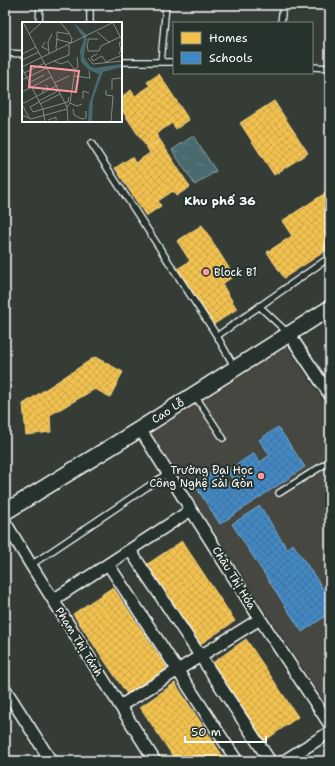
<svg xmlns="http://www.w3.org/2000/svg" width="335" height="766" viewBox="0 0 335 766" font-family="'Shantell Sans',sans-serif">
  <defs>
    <pattern id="water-ripples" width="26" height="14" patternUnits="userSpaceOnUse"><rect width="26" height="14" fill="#486a6e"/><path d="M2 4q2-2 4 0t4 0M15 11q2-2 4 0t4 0" fill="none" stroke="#638084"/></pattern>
    <pattern id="homes-cross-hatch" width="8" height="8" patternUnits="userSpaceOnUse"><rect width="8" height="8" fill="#f2c14e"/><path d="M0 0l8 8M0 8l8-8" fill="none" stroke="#c8a44e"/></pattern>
    <pattern id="schools-cross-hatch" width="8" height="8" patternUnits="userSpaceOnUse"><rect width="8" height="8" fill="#3f88c5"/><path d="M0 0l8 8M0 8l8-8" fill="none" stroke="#447095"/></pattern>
  </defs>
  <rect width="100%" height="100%" fill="#343c35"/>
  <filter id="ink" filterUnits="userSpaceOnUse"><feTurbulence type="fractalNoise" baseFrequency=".025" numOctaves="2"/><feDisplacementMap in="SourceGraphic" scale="8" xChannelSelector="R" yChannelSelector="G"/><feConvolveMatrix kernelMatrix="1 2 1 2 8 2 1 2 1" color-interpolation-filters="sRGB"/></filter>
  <g filter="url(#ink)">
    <path fill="#44463f" d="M287,346L330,412V711L151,434Z"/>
    <path fill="url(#water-ripples)" stroke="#91a6a8" d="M193,136L216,171L195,185L172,150Z"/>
    <path fill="url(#homes-cross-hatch)" stroke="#f6d483" d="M159,74L189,120L176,129L172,123L156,134L160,140L147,148L121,109V97L131,90L135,96L150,86L147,82Z
      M274,101L308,153L274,175L240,123Z
      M160,140L190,187L176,196L173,191L158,201L161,206L146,216L115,168L132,157L135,163L150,153L147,148Z
      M330,190V248L284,278L267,252L292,236L282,221Z
      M202,225L234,276L222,284L237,309L213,325L177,269L190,261L177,241Z
      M95,357L123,372L110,397L95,389L50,415L51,432L26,435L23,404Z
      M182,541L235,621L199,645L146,565Z
      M113,587L167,668L127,694L73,614Z
      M246,639L298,717L263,742L211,664Z
      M175,683L226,761H176L140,707Z"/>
    <path fill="url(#schools-cross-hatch)" stroke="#79acd6" d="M278,427L305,467L220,524L194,484L213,471L223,487L233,480L227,471L254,453L260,462L270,455L259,440Z
      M260,506L287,549L293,544L330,599V613L302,632L232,524Z"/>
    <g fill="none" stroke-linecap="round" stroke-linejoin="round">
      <g stroke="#fff" stroke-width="8">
        <path id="lane" d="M90,5V23
          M39,23L40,5
          M281,23L283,5
          M5,53L23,54
          M121,62H174
          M161,62L166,5
          M312,67L330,68
          M91,143L217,336L235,368
          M259,306L289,334
          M217,336L330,257
          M194,394L223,438
          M279,493L330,461
          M31,565L168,473"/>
      </g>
      <g stroke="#fff" stroke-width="14">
        <path id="street" d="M289,334L330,395
          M140,429L260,619L330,725
          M5,522L31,565L155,761
          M130,550L270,761
          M108,564L237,761
          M53,600L191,510
          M5,689L51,761
          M120,706L260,619
          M284,761L330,732"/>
      </g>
      <g stroke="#fff" stroke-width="18">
        <path id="secondary" d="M5,512L140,429L330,308"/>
      </g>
      <use href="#lane" stroke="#26332d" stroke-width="5.5"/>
      <use href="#street" stroke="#26332d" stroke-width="11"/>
      <use href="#secondary" stroke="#26332d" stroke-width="15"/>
    </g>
  </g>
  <g fill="#ff9aa2" stroke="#26332d" stroke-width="1.5">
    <circle cx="206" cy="272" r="4"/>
    <circle cx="261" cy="476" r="4"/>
  </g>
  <g text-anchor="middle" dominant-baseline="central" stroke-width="4" stroke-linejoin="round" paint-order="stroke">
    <g font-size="11" fill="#fff" stroke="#26332d" text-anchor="start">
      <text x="214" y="272">Block B1</text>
      <text x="253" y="470" text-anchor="end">Trường Đại Học<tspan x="253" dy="13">Công Nghệ Sài Gòn</tspan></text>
    </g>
    <g font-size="11" fill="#fff" stroke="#26332d">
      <text transform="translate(168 411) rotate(-33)">Cao Lỗ</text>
      <text transform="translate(234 578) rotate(58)">Châu Thị Hóa</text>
      <text transform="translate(79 642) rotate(58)">Phạm Thị Tánh</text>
    </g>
    <g font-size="12" font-weight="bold" fill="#fff" stroke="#26332d">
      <text x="220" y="201">Khu phố 36</text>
    </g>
  </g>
  <g transform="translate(22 22)">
    <rect width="100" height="100" fill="#343c35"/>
    <path d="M51,0L65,13L62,35L68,44L73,46L100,42V45L81,50L71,77L70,100H66L67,82L77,52L67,48L59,40L58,29L62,17Z" fill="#486a6e"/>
    <path fill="none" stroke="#858a86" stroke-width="1" d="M1,0L45,85L46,100M38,0L48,12M91,1L100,18M75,10L88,21M7,12L20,0M34,17L49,21L50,16L47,12L35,10V17L34,26L35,28M23,20L20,25L26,28M65,21L66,29H77L79,24L98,15M66,21V17H76M0,32L14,25M27,32L26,20L30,12M75,32L69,35L71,39L80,34L84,40L100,33M97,32L99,28L97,21L100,19M66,36L71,42L100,39M0,38L17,30M32,39L47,33V23M23,43L32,39L39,42L46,39M0,45L92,0M0,46L21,87L23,100M53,47L56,45L55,35M0,52L23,41M52,54L68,56L67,49M0,58L25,46M7,61L22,53M32,61L47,54M84,68V73L91,74L89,100M90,68V57L100,56M0,70L29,55M21,71L20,69L26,66L24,63M61,77V69L67,71M17,79L36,69M17,80L8,85L11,90L46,80L47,75M48,81L55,84L60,82M0,82L36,63M0,82L7,96M18,82L38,72M45,85L48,81L53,48L46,39M51,87L52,93L60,97L64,96V89M0,93L9,97L45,87M26,98L34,95V99"/>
    <path fill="#ff9aa2" fill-opacity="0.15" stroke="#ff9aa2" stroke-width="2" d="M9,44L57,49L54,70L7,65Z"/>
    <rect width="100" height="100" fill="none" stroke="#fff" stroke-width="2"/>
  </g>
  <rect width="335" height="766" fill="none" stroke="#26332d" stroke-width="20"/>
  <rect x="10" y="10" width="315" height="746" fill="none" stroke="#fff" stroke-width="1.5" filter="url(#ink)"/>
  <rect x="173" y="22" width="140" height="52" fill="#26332d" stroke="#7d8581"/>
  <rect x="181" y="32" width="20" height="12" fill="#f2c14e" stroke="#7d8581"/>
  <text x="209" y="42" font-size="12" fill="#ffffff">Homes</text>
  <rect x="181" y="52" width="20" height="12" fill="#3f88c5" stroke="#7d8581"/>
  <text x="209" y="62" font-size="12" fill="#ffffff">Schools</text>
  <path d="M185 736v6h81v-6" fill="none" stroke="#ffffff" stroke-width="2"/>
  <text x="191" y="736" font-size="12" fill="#ffffff" stroke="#26332d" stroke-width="3" paint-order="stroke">50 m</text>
</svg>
